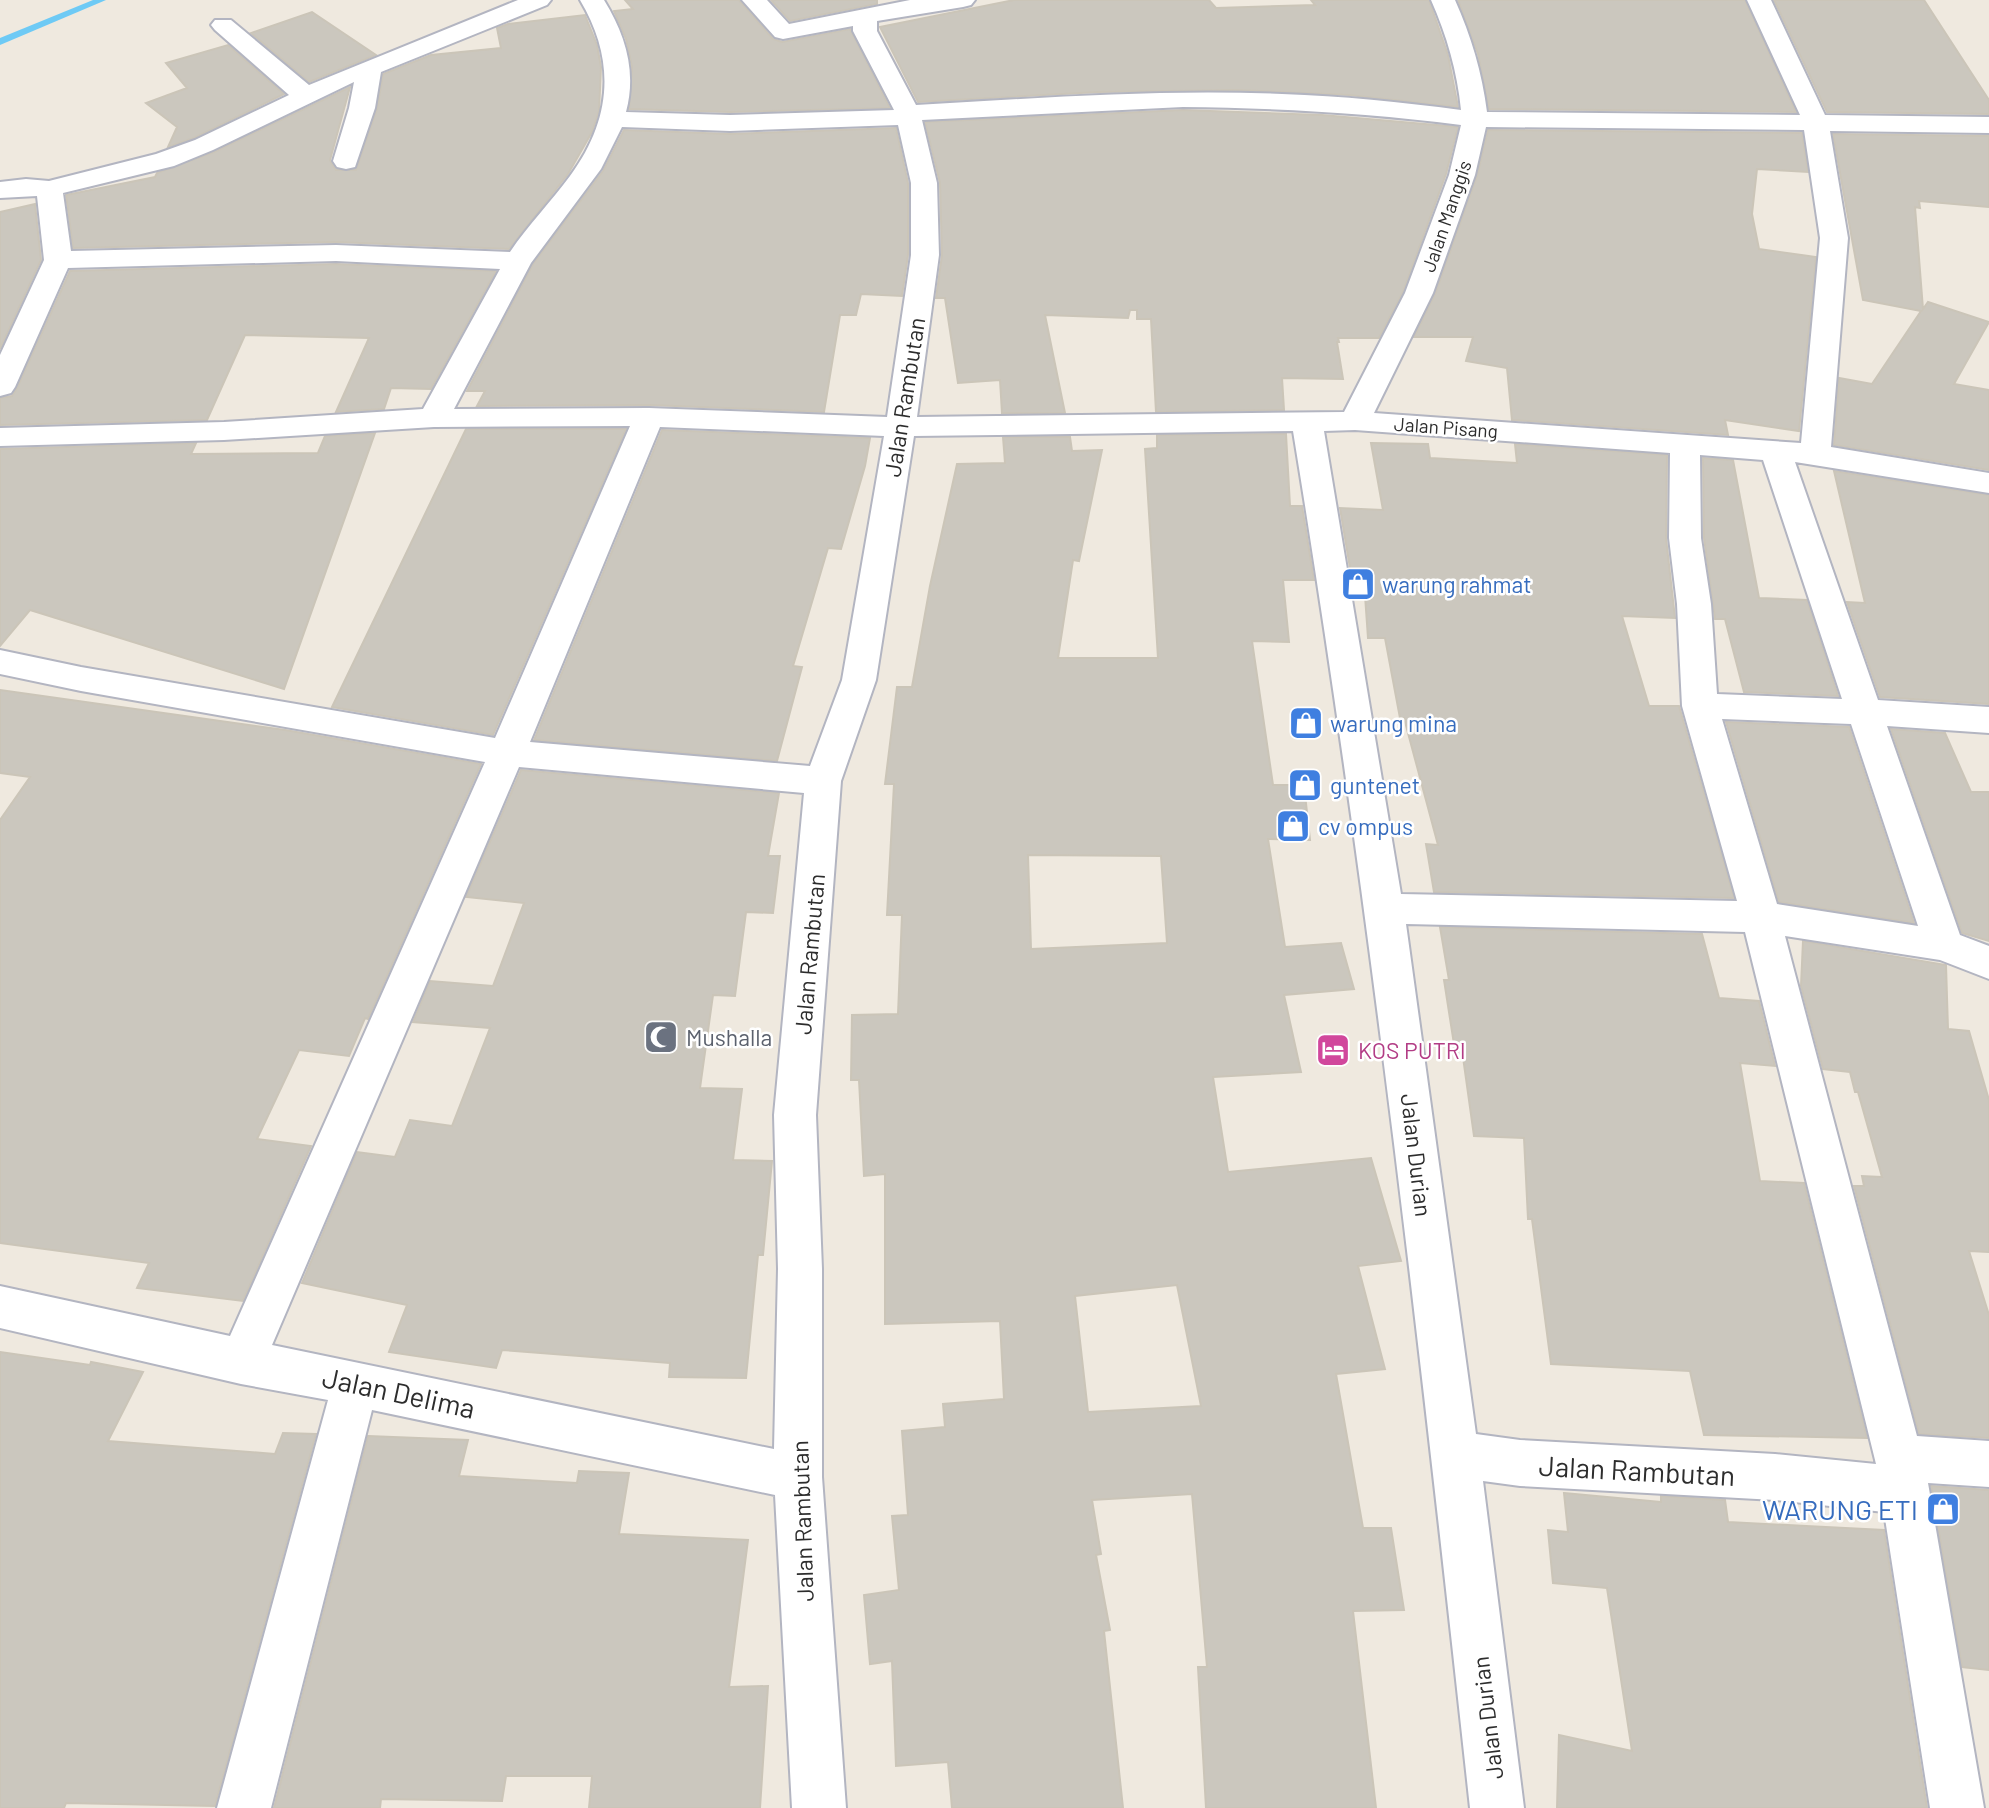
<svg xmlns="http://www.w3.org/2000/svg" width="1989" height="1808" viewBox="0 0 1989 1808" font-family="Barlow,sans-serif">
  <rect width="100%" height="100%" fill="#efe9df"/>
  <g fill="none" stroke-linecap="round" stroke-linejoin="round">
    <path fill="#6ecaf5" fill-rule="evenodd" d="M93,0H106L0,45V38Z"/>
  </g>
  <path fill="#cbc7be" stroke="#cbc5b8" stroke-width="2" fill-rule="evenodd" d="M625,0H739L773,39L782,42L850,29L890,108L730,112L629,109L632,67L626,39L614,11L633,9Z
    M771,0H877V4L790,21Z
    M1014,0H1209L1216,8L1315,5L1311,0H1429L1448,55L1458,107L1349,95L1236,90L1099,92L918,102L880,27Z
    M1458,0H1745L1796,112L1489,109L1478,54Z
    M1774,0H1924L1989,100V114L1827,112Z
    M312,12L376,55L309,82L251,33Z
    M585,15L597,45L601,67L599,111L592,132L568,174L509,249L336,242L73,248L66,195L155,177L157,173L214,152L350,87L330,160L336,170H356L377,109L383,74L431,55L501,48L497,28L508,24Z
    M228,45L284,94L194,138L168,147L177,127L146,103L187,88L166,63Z
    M1183,110L1322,115L1458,127L1446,174L1403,292L1379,338H1338L1339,342H1337L1343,379L1282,378L1284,410L1156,412L1151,319H1137V310H1130L1128,318L1045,315L1065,413H1002L1000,380L958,383L945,298H936L942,255L940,183L925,122Z
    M896,128L908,183V255L902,296L861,294L856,315H840L824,412L649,405L477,406L485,391H467L533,264L603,171L624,130L730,134Z
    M1488,130L1802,133L1808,172L1757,169L1752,214L1759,249L1816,257L1799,431L1725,420L1728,435L1512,420L1507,368L1466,361L1473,337H1414L1435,294L1477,176Z
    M1833,134L1989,136V207L1919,201L1920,208L1915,207L1923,309L1928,302L1989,322L1954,384L1989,390V470L1834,445L1839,378L1872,384L1921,311L1863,300Z
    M35,204L41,260L0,349V212Z
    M336,264L496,271L431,389L391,388L384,409L336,412L369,338L245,335L207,420L0,425V398L12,396L17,388L70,271Z
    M466,429H626L493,735L332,707Z
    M662,430L870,438L865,466L841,549L828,548L793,666L802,667L777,761L534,740Z
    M375,433L284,689L30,610L0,646V449L196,443L191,454L318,453L325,436Z
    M1286,434L1290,506H1302L1314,580H1283L1289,642L1252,641L1273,785H1304L1310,840L1268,839L1285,947L1341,943L1354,989L1284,995L1301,1072L1213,1077L1228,1172L1371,1158L1401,1261L1358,1266L1385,1369L1336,1374L1363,1528H1391L1404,1610L1353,1611L1376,1808H1206L1198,1667H1207L1192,1494L1092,1500L1101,1554L1096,1555L1110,1630L1104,1631L1123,1808H952L948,1762L896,1766L892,1661L870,1664L864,1595L899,1590L892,1516L908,1515L902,1431L945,1427L943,1404L1004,1399L1000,1321L885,1324V1174L864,1176L859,1080H851L852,1015L898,1014L902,915H887L894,784H885L897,687H912L930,586L957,464L1005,463L1003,437H1070L1072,451L1102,450L1079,561L1073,560L1058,658H1158L1145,449L1157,448V435ZM1028,855L1161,856L1167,943L1031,949ZM1177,1285L1201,1406L1088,1412L1075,1296Z
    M1371,443L1428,444L1430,458L1517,463L1515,444L1667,455L1666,538L1675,618L1622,616L1649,706H1679L1734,898L1434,892L1426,844L1438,845L1404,718H1400L1385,638H1368L1364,581L1352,580L1340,508L1383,510Z
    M1703,458L1733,460L1759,598L1807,600L1838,696L1744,692L1725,619H1715L1704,538Z
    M1834,471L1989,495V704L1880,697L1847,602L1865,603Z
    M0,690L285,730L481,764L368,1019L365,1018L349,1056L299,1050L257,1139L311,1146L243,1301L137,1288L149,1263L0,1243V820L30,777L0,773Z
    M1726,722L1849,727L1914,923L1779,902Z
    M1891,729L1945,733L1971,792H1989V941L1962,933Z
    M521,770L779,793L768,856H780L773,913L746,912L735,996L713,995L700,1088L742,1089L733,1160L772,1161L763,1255H758L746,1378L669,1377L670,1363L502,1350L496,1368L389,1352L407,1305L302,1283L357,1152L395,1157L410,1120L452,1126L490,1028L413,1022L430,981L493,986L524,903L466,897Z
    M1440,927L1702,934L1719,998L1759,1001L1775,1066L1740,1063L1760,1181L1804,1183L1867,1438L1704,1435L1690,1371L1551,1364L1532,1219H1528L1524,1138L1474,1136L1463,1057H1456L1444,980H1449Z
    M1803,941L1946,965L1948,1029L1969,1031L1989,1100V1252L1969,1251L1989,1315V1438L1919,1434L1854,1186H1864L1862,1176L1882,1177L1858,1092H1855L1850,1072L1823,1069L1801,986Z
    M0,1352L90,1365L91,1362L143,1372L108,1441L275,1454L283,1433L316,1434L215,1806L66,1803L64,1808H0Z
    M368,1436L468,1440L459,1476L577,1483L579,1471L629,1473L619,1534L748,1540L729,1687L768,1686L760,1808H589L592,1776H506L502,1801L381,1799L380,1808H274Z
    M1931,1486L1989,1490V1670L1962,1667Z
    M1564,1493L1661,1502V1496L1725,1500L1728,1522L1884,1530L1927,1808H1557L1559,1735L1632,1751L1607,1588L1553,1583L1548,1530L1568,1532Z"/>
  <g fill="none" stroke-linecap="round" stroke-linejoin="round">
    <g stroke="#b3b5c1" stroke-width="4">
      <path id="minor" d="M518,0H551L547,5L381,72L375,108L355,167L346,169L337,167L333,161L349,108L354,82L213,150L174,166L63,193L71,251L336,245L510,252C528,225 551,202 570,176C612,119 616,60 580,0H604C625,34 637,71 626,112L730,115L894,110L853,31V26L783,39L775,37L742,0H767L789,24L910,0H975L971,5L963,7L877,21V31L916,105C1038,98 1160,89 1282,94C1342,96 1401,102 1461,110C1457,71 1447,36 1431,0H1455C1471,36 1482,72 1487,112L1800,115L1747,0H1771L1825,115L1989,117V133L1830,131L1848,238L1831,447L1989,473V493L1795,462L1878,700L1989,707V733L1887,726L1960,935L1989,946V979L1940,960L1785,936L1917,1436L1989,1441V1487L1928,1483L1984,1808H1930L1884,1512L1775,1500L1520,1486L1483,1481L1524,1808H1470C1420,1348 1368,888 1293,431L914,436L876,680L841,781L816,1115L822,1269V1477L846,1808H792L775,1495L372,1410L271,1808H217L328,1400L241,1384L0,1328V1286L230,1336L485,762L81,691L0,674V650L81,667L495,738L630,426L434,427L224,440L0,446V428L224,422L423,409L500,269L336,261L68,268L15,387L11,393L0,396V355L44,260L37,196L0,198V182L26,179L49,181L156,154L195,140L289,95L215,30L211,25L215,20H231L309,85ZM1183,107C1277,108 1368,113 1461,125L1449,175L1405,293L1344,412L917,417L939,255L937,183L922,120ZM898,125L911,183V255L887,417L649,408L454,409L531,263L601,169L622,127L730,131ZM1486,127L1804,130L1820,238L1801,443L1374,413L1433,293L1475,175ZM660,427L884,436L842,680L810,766L530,742ZM1355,430L1670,453L1669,538L1677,604L1682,706L1737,901L1401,894L1324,431ZM1700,455L1763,460L1842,699L1717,694L1711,604L1701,538ZM1722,719L1851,724L1918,926L1777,904ZM519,767L804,793L774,1115L778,1269L774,1449L272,1345ZM1406,924L1745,932L1876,1464L1775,1454L1520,1440L1476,1434Z"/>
    </g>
    <use href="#minor" fill="#fff" fill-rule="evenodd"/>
  </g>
  <defs>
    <g id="shop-square" transform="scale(1.75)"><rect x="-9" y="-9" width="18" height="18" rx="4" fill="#3f7fe0" stroke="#fff"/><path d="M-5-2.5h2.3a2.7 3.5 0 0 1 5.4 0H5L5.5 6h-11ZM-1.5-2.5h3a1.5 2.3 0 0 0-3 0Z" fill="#fff"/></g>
    <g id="mosque-square" transform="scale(1.75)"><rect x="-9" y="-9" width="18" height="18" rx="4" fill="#6b7280" stroke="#fff"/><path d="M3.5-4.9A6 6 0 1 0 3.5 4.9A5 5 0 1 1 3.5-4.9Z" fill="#fff"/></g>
    <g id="hotel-square" transform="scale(1.75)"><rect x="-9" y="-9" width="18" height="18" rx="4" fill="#d1479c" stroke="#fff"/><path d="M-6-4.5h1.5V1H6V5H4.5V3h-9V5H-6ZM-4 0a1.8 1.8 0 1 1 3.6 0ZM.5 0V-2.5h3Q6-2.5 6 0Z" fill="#fff"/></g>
  </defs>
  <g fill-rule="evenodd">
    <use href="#shop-square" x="1358" y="584"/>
    <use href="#shop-square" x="1306" y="723"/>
    <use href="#shop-square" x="1305" y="785"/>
    <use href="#shop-square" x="1293" y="826"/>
    <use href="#mosque-square" x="661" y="1037"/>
    <use href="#hotel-square" x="1333" y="1050"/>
    <use href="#shop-square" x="1943" y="1509"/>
  </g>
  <g text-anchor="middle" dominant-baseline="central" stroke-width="5" stroke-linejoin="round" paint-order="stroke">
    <g font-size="19" fill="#2d2d2d" stroke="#fff">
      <text transform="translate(1446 216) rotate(-71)">Jalan Manggis</text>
      <text transform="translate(1446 427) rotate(4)">Jalan Pisang</text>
    </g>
    <g font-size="23" fill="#2d2d2d" stroke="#fff">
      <text transform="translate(904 397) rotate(-81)">Jalan Rambutan</text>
      <text transform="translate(809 954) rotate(-85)">Jalan Rambutan</text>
      <text transform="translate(1417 1155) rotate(83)">Jalan Durian</text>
      <text transform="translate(802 1521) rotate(-92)">Jalan Rambutan</text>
      <text transform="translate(1487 1718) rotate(-97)">Jalan Durian</text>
    </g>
    <g font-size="23" fill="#366cbe" stroke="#fff" text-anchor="start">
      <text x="1382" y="584">warung rahmat</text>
      <text x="1330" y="723">warung mina</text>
      <text x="1330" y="785">guntenet</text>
      <text x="1318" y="826">cv ompus</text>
    </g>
    <g font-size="23" fill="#5b616d" stroke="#fff" text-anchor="start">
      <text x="686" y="1037">Mushalla</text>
    </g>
    <g font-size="23" fill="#b23c85" stroke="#fff" text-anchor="start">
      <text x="1358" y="1050">KOS PUTRI</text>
    </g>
    <g font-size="28" fill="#2d2d2d" stroke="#fff">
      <text transform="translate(399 1392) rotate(12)">Jalan Delima</text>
      <text transform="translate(1637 1470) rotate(3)">Jalan Rambutan</text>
    </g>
    <g font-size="28" fill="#366cbe" stroke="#fff" text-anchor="end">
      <text x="1918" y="1509">WARUNG ETI</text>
    </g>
  </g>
</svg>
